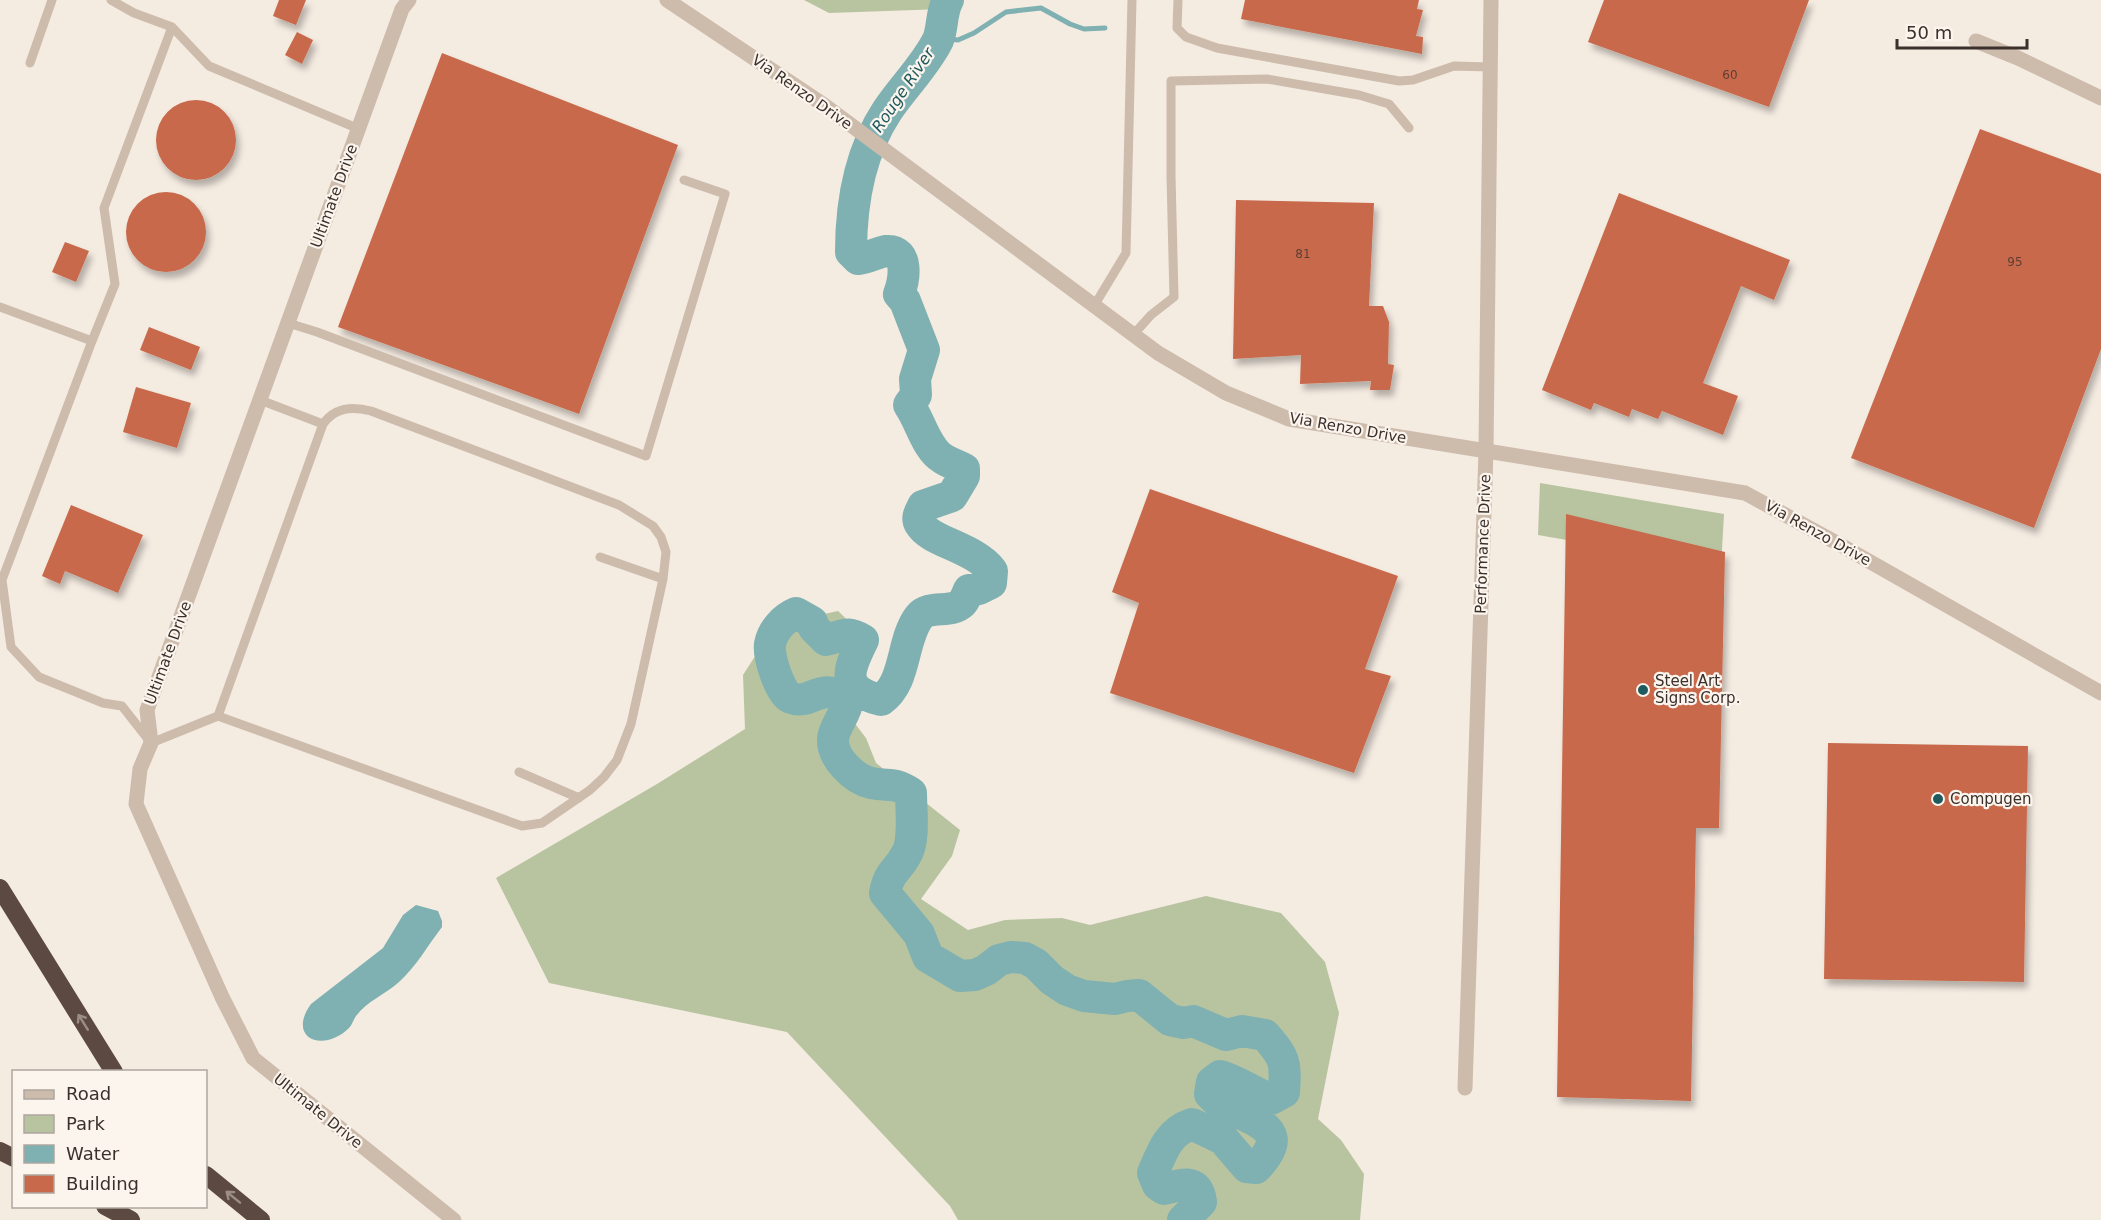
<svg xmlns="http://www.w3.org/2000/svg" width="2101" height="1220" viewBox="0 0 2101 1220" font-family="'DejaVu Sans',sans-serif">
  <defs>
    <filter id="shadow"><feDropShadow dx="3.5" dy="6" stdDeviation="3" flood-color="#0004"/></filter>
  </defs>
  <rect width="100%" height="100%" fill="#f4ebe1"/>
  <path fill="#b8c4a0" d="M804,0H943V9L829,13Z
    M1540,483L1724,514L1721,567L1538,535Z
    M838,611L864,636V656L844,684L843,708L866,738L876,763L960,830L952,856L921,899L968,930L1005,920L1062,918L1090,925L1206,896L1281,913L1325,962L1339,1013L1318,1119L1341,1140L1364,1174L1360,1220H958L950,1206L787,1032L549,983L496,878L657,784L745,729L743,675L775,625Z"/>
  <path fill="#7fb0b2" d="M416,905L438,911L442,921V927C428,945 416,967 399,982C386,994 367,1001 356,1016C353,1020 352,1025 349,1028C324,1053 286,1039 311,1004L383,948L403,915Z"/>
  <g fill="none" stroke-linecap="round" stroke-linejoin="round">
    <path stroke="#7fb0b2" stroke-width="5" d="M939,38L958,40L974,33L1006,12L1041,8L1070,24L1084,29L1105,28"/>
    <path stroke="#7fb0b2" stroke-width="32" d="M948,0C941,12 943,28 938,40C925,66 903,87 887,111C860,152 851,204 851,252L858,259C868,258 876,253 886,251C910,249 904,281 899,294L905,301L924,350L915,379L916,395L909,405C920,420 926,448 942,458C949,463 957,465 964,469V476L952,496L923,506C920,512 916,518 920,524C930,542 974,547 992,571L991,583L979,589L969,590C967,594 965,600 962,603C951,614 929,604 919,617C901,641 907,682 881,700C839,690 848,670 863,640C846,630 844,636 826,640L814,628L812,622L796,613C784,618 773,630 770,644C768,656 780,694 791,698C811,706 820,680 848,700C846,715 834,726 833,739C832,758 854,779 871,783C890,787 893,781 911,793C911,810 915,841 906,855C897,872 889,871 885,893L919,934L928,957L960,976L975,975L986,970L999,960L1011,957L1025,958L1036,964L1052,980L1067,990L1084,996L1115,999L1127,996L1139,995L1170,1020L1184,1023L1193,1021L1226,1035L1242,1031L1265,1035C1285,1058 1286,1061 1284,1092L1271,1099C1253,1093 1238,1081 1220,1076L1212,1082L1210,1094C1215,1099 1221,1106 1228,1109C1233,1112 1240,1113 1246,1116C1278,1130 1279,1144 1256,1168L1247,1167L1223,1139L1192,1124C1168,1132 1162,1152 1153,1173L1158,1185L1164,1189C1182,1185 1198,1177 1201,1202L1183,1220"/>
  </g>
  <path fill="#c8694b" filter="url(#shadow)" d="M279,0H306L296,25L273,16Z
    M1245,0H1419L1417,9L1423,10L1416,36L1423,37L1422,54L1241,19Z
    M1604,0H1809L1769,107L1588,42Z
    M297,32L313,40L302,64L285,55Z
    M442,53L678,145L579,414L338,327Z
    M156 140a40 40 0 1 1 80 0a40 40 0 1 1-80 0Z
    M1980,129L2101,174V349L2034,528L1851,458Z
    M126 232a40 40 0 1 1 80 0a40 40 0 1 1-80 0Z
    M1619,193L1790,260L1774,300L1741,286L1703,383L1738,396L1723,435L1662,411L1658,419L1632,409L1629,417L1594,403L1591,410L1542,390Z
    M1236,200L1374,203L1369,306H1383L1389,322L1388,364L1394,365L1390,390H1370L1371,381L1300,384L1301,355L1233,359Z
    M65,242L89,251L76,282L52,272Z
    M149,327L200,347L191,370L140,350Z
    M136,387L191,403L177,448L123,432Z
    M1150,489L1398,576L1365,669L1391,676L1354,773L1110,693L1139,603L1112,592Z
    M71,505L143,535L118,593L65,571L60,584L42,576Z
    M1566,514L1725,552L1719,828H1696L1691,1101L1557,1097Z
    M1828,743L2028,746L2024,982L1824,979Z"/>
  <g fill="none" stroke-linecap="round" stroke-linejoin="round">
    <path stroke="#cdbbac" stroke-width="9" d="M111,0L134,13L172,27L209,66L359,129
      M1178,0L1177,28L1186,37L1217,48L1399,81L1413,80L1454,66L1490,67
      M30,63L52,0
      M1094,306L1126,253L1132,0
      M0,307L92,341L115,284L104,208L172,27
      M288,323L317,332L646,456L725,194L684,180
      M1133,335L1151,315L1174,297L1171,176V81L1267,79L1359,95L1389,104L1409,128
      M92,341L2,580L11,647L39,677L103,703L122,706L151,743L218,716L323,424L260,400
      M600,557L663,579
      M218,716L522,826L542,823L590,790L604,777L617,760L631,724L663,579L666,552L661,537L653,526L619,505L371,411C352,406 335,407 323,424
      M519,772L579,798"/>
    <path stroke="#cdbbac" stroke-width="15" d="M409,0L402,9L147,710L151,743L140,769L136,804L222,997L253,1058L454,1220
      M1976,41L2018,58L2101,98
      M1465,1088L1486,451L1491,0"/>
    <path stroke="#cdbbac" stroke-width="15" d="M667,0L824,105L1158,353L1226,393L1289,419L1745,493L1837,543L2101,693"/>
    <path stroke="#5c4a42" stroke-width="18" d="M0,888L114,1072
      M0,1151L14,1158
      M206,1175L261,1220
      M105,1206L131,1220"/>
  </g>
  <defs><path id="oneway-shaft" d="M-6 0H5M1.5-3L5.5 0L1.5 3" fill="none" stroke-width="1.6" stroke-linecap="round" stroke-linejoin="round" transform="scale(1.5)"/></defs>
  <g stroke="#9c8e87">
    <use href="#oneway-shaft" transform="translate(83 1022) rotate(-122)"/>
    <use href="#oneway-shaft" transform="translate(233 1197) rotate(-141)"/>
  </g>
  <g fill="#1f5a5e" stroke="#fbf5ee" stroke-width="2">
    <circle cx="1643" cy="690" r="6"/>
    <circle cx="1938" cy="799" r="6"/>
  </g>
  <g text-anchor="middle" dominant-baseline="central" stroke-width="4.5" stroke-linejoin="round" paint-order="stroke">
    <g font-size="12" fill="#5e3e33">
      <text x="1730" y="75">60</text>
      <text x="1303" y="254">81</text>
      <text x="2015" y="262">95</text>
    </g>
    <g font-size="15" fill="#3b302b" stroke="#fbf5ee">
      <text transform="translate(802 92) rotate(35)">Via Renzo Drive</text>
      <text transform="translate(334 196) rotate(-70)">Ultimate Drive</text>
      <text transform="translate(1348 428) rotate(10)">Via Renzo Drive</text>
      <text transform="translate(1818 533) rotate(29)">Via Renzo Drive</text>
      <text transform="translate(1483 544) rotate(-88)">Performance Drive</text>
      <text transform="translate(168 653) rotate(-70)">Ultimate Drive</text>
      <text transform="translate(318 1111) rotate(39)">Ultimate Drive</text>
    </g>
    <g font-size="15" fill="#3b302b" stroke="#fbf5ee" text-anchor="start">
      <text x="1655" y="681">Steel Art<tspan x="1655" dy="17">Signs Corp.</tspan></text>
      <text x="1950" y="799">Compugen</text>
    </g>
    <g font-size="16" font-style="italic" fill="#1f5a5e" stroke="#fbf5ee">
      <text transform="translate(903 90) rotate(-56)">Rouge River</text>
    </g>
  </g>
  <rect x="12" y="1070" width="195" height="138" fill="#fbf5ee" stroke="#aea6a0" stroke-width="1.5"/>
  <rect x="24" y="1090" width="30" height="9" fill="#cdbbac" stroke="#aea6a0" stroke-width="1.5"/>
  <text x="66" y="1100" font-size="18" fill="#3b302b">Road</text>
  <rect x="24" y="1115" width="30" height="18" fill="#b8c4a0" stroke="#aea6a0" stroke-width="1.5"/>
  <text x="66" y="1130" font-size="18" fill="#3b302b">Park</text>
  <rect x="24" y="1145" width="30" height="18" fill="#7fb0b2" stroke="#aea6a0" stroke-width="1.5"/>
  <text x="66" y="1160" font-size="18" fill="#3b302b">Water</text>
  <rect x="24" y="1175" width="30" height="18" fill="#c8694b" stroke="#aea6a0" stroke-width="1.5"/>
  <text x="66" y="1190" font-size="18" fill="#3b302b">Building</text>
  <path d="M1897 39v9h130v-9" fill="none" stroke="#3b302b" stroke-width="3"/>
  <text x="1906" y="39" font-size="18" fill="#3b302b" stroke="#fbf5ee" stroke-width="4.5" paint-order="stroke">50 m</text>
</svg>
